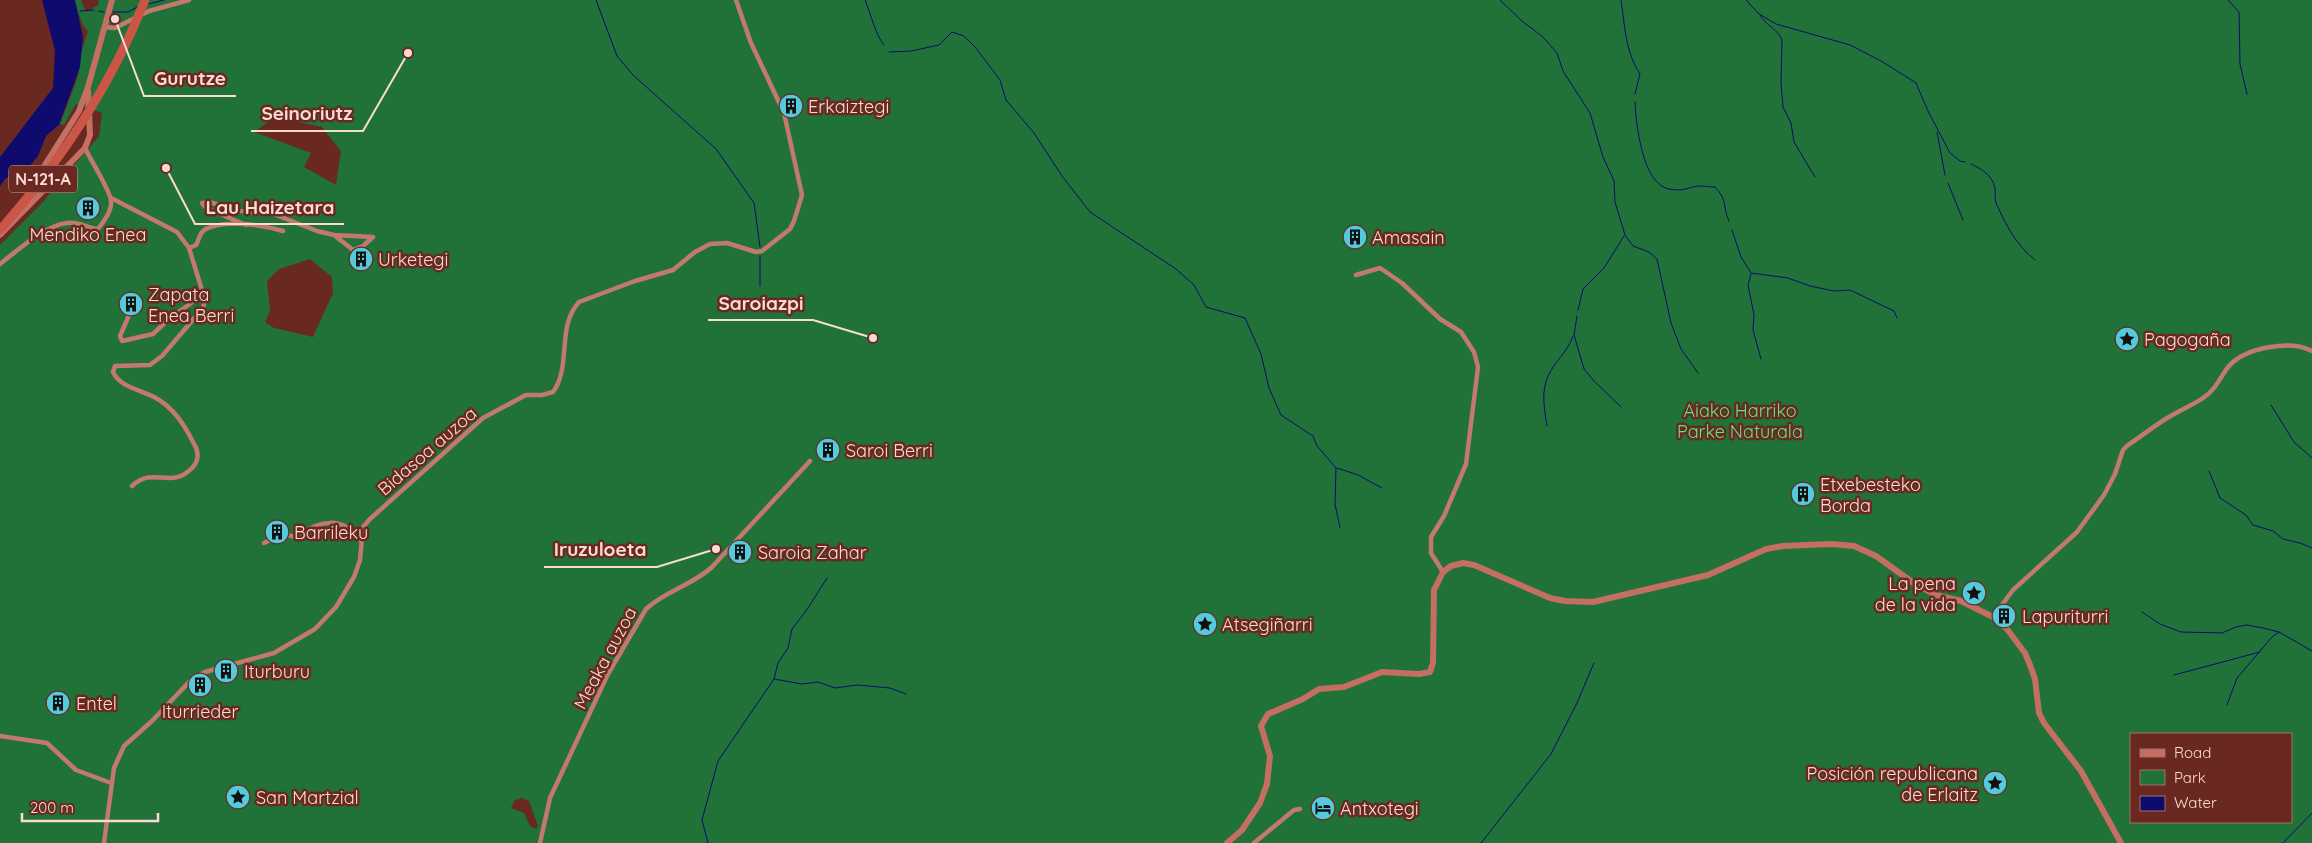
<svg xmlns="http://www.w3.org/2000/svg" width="2312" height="843" viewBox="0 0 2312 843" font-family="Quicksand,sans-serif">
  <rect width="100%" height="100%" fill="#692921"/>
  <path fill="#207239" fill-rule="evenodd" d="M74,0H81L86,12L98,5L99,0H2312V843H0V245L42,203L99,136L102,113L76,104L64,125L60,124L75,85L79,72L77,65L88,32L82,23ZM275,117L322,127L341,151L336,185L304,167L311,153L254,132ZM310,259L332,277L333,293L313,337L274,328L265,322L270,311L267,281L279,269ZM2131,734H2291V822H2131ZM522,798L529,801L538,826L536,829L530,826L524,813L511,808L515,800Z"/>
  <path fill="#0e0a6e" d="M42,0H75L83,37L80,67L59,125L46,136L38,156L23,174L6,178L0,186V157L53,88L55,51Z"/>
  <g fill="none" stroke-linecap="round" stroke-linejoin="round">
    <path stroke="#0e0a6e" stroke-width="1" d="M596,0L617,56L633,75L716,149L754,203L760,247
      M865,0C871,14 875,34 884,45
      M1500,0L1522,21L1543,37L1557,53L1563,71L1590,113L1603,157L1614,181L1615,202L1625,235L1633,246L1649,252L1657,259L1671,323L1681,349L1698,373
      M1621,0C1625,26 1625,51 1640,74L1635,94
      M1746,0L1759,14L1776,24L1850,45L1883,62L1916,83L1928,111L1950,153L1960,161L1965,162
      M2228,0L2239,12L2240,64L2247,94
      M148,4L164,0
      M80,11L94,10
      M99,11L104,12
      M113,12H128L139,6
      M1760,15C1766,26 1778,29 1782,40L1781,83L1783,107L1791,123L1794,142L1815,177
      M889,52L911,51L939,45L952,32L964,36L975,47L1000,80L1006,100L1034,133L1062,176L1090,212L1176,269L1194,285L1206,307L1245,318L1261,354L1269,388L1281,415L1313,436L1317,446L1336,468L1335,504L1340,528
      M1635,102C1636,123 1642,184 1669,189C1685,192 1687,187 1699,186C1705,186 1710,187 1715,187C1728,201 1722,205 1729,221
      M1937,132L1945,175
      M1971,164C1982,169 1992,175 1995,188C1996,193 1994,198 1996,203C2006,225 2016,245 2035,260
      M1948,183L1963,220
      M1732,230L1741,257L1751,273L1788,278L1810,286L1834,291L1850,290L1894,311L1897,318
      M760,256V286
      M1751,274L1748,285L1754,315L1753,330L1761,359
      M1578,310L1583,289L1604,268L1624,236
      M1577,316L1574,335L1584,369L1593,380L1621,407
      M2271,405L2294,442L2312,458
      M1547,426C1543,401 1540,384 1556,363C1563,354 1569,347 1573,336
      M1337,468L1358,475L1382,488
      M2209,471L2220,498L2246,515L2253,525L2273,531L2283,539L2300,543L2312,548
      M2142,612L2160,624L2181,632L2222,633L2236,627L2247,625L2263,628L2279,632L2312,651
      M2174,675L2260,652
      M774,679L778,663L788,648L792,629L806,611L827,578
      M2227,705L2237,678L2272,637L2279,632
      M708,843L702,820L718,761L774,679L802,684L818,682L835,688L857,685L890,688L906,694
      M1481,843L1551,754L1577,703L1594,663
      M2283,843L2312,813"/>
    <path stroke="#c3796e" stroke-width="4.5" d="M105,27L115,28L149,11L189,0
      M111,198L177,232L189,248L202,290L190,304L171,317L153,334L122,341L120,336L130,313
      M246,225L206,208L202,203L209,202L240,211L271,213L317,231L334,235L353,250L363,246L373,237L334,235
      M189,248L196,245C199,240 200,231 206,229C225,219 263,225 283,231
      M0,264C17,251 45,225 67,223C78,221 87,228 98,229C104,221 112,211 111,201C111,192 90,159 85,148
      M1356,275L1380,268L1402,283L1440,319L1461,332L1474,352L1478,367L1466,464L1444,516L1431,537V553L1443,572
      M132,486C154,465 171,491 193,467C200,459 198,450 193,442C184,424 173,407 154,397C139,389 121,388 113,372L115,366L150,365L162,356L203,308L205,300L202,290
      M264,543L282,534L296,537C318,520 343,515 361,541
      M1993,617L2013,590L2077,532L2104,495L2115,474L2123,450L2128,445C2142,436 2155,425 2169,417C2180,410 2193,405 2203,398C2216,390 2220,377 2229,366C2246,347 2291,340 2312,351
      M0,736L47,743L76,770L111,783
      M104,843L114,768L124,746L152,721L190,681L205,672L274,653L315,629L336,607L354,577L360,560L363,527L370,519L483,418L526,395H542L553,392C572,366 556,327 579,302L635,281L673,270L695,252L710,244L727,243L756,252L762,251L790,229L794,221L802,195L784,113L751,43L736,0
      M540,843L550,798L608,674L646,609C665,591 693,585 712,567L810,461
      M1254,843L1294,810L1300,809"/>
    <path stroke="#c56e62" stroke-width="6" d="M31,187L79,111L88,87L112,0
      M0,235L85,148L90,135L88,91
      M1227,843L1242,830L1260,803L1267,784L1270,756L1261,726L1268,714L1303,699L1319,689L1344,687L1382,672L1419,674L1430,672L1433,663L1434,590L1443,572L1451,566L1463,563L1474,565L1550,598L1565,601L1593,602L1708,575L1766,549L1783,546L1831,544L1854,546L1876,556L1915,584L1936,595L1961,601L1993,617L2007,629L2025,653L2030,665L2035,679L2039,713L2044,723L2081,771L2121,843"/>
    <path stroke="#cb5647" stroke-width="9" d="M0,230C61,161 111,86 145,0"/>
  </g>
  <defs>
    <g id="building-disc" transform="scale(1.25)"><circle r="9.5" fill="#54cadd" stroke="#692921"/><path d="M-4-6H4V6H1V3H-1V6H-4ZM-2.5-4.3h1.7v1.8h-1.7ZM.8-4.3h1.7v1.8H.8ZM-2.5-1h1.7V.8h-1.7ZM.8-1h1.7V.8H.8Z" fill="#111"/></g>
    <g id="sight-disc" transform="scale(1.25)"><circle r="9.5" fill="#54cadd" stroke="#692921"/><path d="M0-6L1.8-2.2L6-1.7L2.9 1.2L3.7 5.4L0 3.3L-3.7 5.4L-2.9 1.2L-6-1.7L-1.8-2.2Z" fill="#111"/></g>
    <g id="hotel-disc" transform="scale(1.25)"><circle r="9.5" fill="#54cadd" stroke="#692921"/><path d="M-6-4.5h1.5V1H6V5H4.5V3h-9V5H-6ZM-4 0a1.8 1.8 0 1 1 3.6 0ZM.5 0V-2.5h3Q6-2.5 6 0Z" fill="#111"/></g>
  </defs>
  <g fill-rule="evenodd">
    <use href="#building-disc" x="791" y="106"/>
    <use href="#building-disc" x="88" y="208"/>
    <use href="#building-disc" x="1355" y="237"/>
    <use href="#building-disc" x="361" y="259"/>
    <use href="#building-disc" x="131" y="304"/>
    <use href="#sight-disc" x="2127" y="339"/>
    <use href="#building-disc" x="828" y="450"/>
    <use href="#building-disc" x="1803" y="494"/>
    <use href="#building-disc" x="277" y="532"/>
    <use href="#building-disc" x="740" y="552"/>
    <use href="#sight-disc" x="1974" y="593"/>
    <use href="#building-disc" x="2004" y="616"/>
    <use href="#sight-disc" x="1205" y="624"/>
    <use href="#building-disc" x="226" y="671"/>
    <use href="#building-disc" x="200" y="685"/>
    <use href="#building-disc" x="58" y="703"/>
    <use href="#sight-disc" x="1995" y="783"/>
    <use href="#sight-disc" x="238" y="797"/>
    <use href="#hotel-disc" x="1323" y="808"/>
  </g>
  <g text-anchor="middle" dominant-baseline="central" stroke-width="5" stroke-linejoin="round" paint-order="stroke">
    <rect fill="#692921" stroke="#cfa59f" stroke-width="1" x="9" y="165.5" width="68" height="27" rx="4"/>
    <g font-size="16" font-weight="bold" fill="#fbdad5">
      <text x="43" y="179">N-121-A</text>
    </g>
    <g font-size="18" fill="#fbdad5" stroke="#692921" text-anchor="start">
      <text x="808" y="106">Erkaiztegi</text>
      <text x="88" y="234" text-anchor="middle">Mendiko Enea</text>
      <text x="1372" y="237">Amasain</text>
      <text x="378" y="259">Urketegi</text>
      <text x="148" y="294">Zapata<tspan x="148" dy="21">Enea Berri</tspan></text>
      <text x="2144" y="339">Pagogaña</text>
      <text x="846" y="450">Saroi Berri</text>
      <text x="1820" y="484">Etxebesteko<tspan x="1820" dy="21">Borda</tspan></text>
      <text x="294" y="532">Barrileku</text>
      <text x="758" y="552">Saroia Zahar</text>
      <text x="1956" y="583" text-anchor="end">La pena<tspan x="1956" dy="21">de la vida</tspan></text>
      <text x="2022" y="616">Lapuriturri</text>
      <text x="1222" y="624">Atsegiñarri</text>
      <text x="244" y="671">Iturburu</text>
      <text x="76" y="703">Entel</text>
      <text x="200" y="711" text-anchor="middle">Iturrieder</text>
      <text x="1978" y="773" text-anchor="end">Posición republicana<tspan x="1978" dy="21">de Erlaitz</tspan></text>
      <text x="256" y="797">San Martzial</text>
      <text x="1340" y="808">Antxotegi</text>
    </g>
    <g font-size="18" fill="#5ce882" stroke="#692921">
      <text x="1740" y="410">Aiako Harriko<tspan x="1740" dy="21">Parke Naturala</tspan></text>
    </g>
    <g font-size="18" fill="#fbdad5" stroke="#692921">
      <text transform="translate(427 451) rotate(-41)">Bidasoa auzoa</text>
      <text transform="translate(605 658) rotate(-62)">Meaka auzoa</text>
    </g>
  </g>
  <path fill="none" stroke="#fbdad5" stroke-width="2" d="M115 19L144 96H236M408 53L363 131H251M166 168L195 224H344M873 338L813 320H708M716 549L657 567H544"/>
  <g fill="#fbdad5" stroke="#692921" stroke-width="2">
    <circle cx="115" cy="19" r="5"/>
    <circle cx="408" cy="53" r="5"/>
    <circle cx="166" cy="168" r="5"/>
    <circle cx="873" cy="338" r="5"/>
    <circle cx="716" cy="549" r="5"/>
  </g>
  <g font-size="19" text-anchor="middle" font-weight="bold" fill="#fbdad5" stroke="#692921" stroke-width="5" stroke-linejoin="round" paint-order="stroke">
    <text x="190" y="85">Gurutze</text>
    <text x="307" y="120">Seinoriutz</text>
    <text x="270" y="214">Lau Haizetara</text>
    <text x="761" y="310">Saroiazpi</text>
    <text x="600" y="556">Iruzuloeta</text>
  </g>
  <rect x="2130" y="733" width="162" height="90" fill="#692921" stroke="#a37069"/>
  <rect x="2140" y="749" width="25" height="8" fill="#c56e62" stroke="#a37069"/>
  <text x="2174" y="758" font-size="15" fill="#fbdad5">Road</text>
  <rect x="2140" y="770" width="25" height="15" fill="#207239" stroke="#a37069"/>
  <text x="2174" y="783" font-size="15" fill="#fbdad5">Park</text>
  <rect x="2140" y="796" width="25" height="15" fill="#0e0a6e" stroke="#a37069"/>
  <text x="2174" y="808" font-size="15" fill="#fbdad5">Water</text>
  <path d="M22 813v8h136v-8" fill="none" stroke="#fbdad5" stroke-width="2.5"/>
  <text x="30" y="813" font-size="15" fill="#fbdad5" stroke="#692921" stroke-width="4" paint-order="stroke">200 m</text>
</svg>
